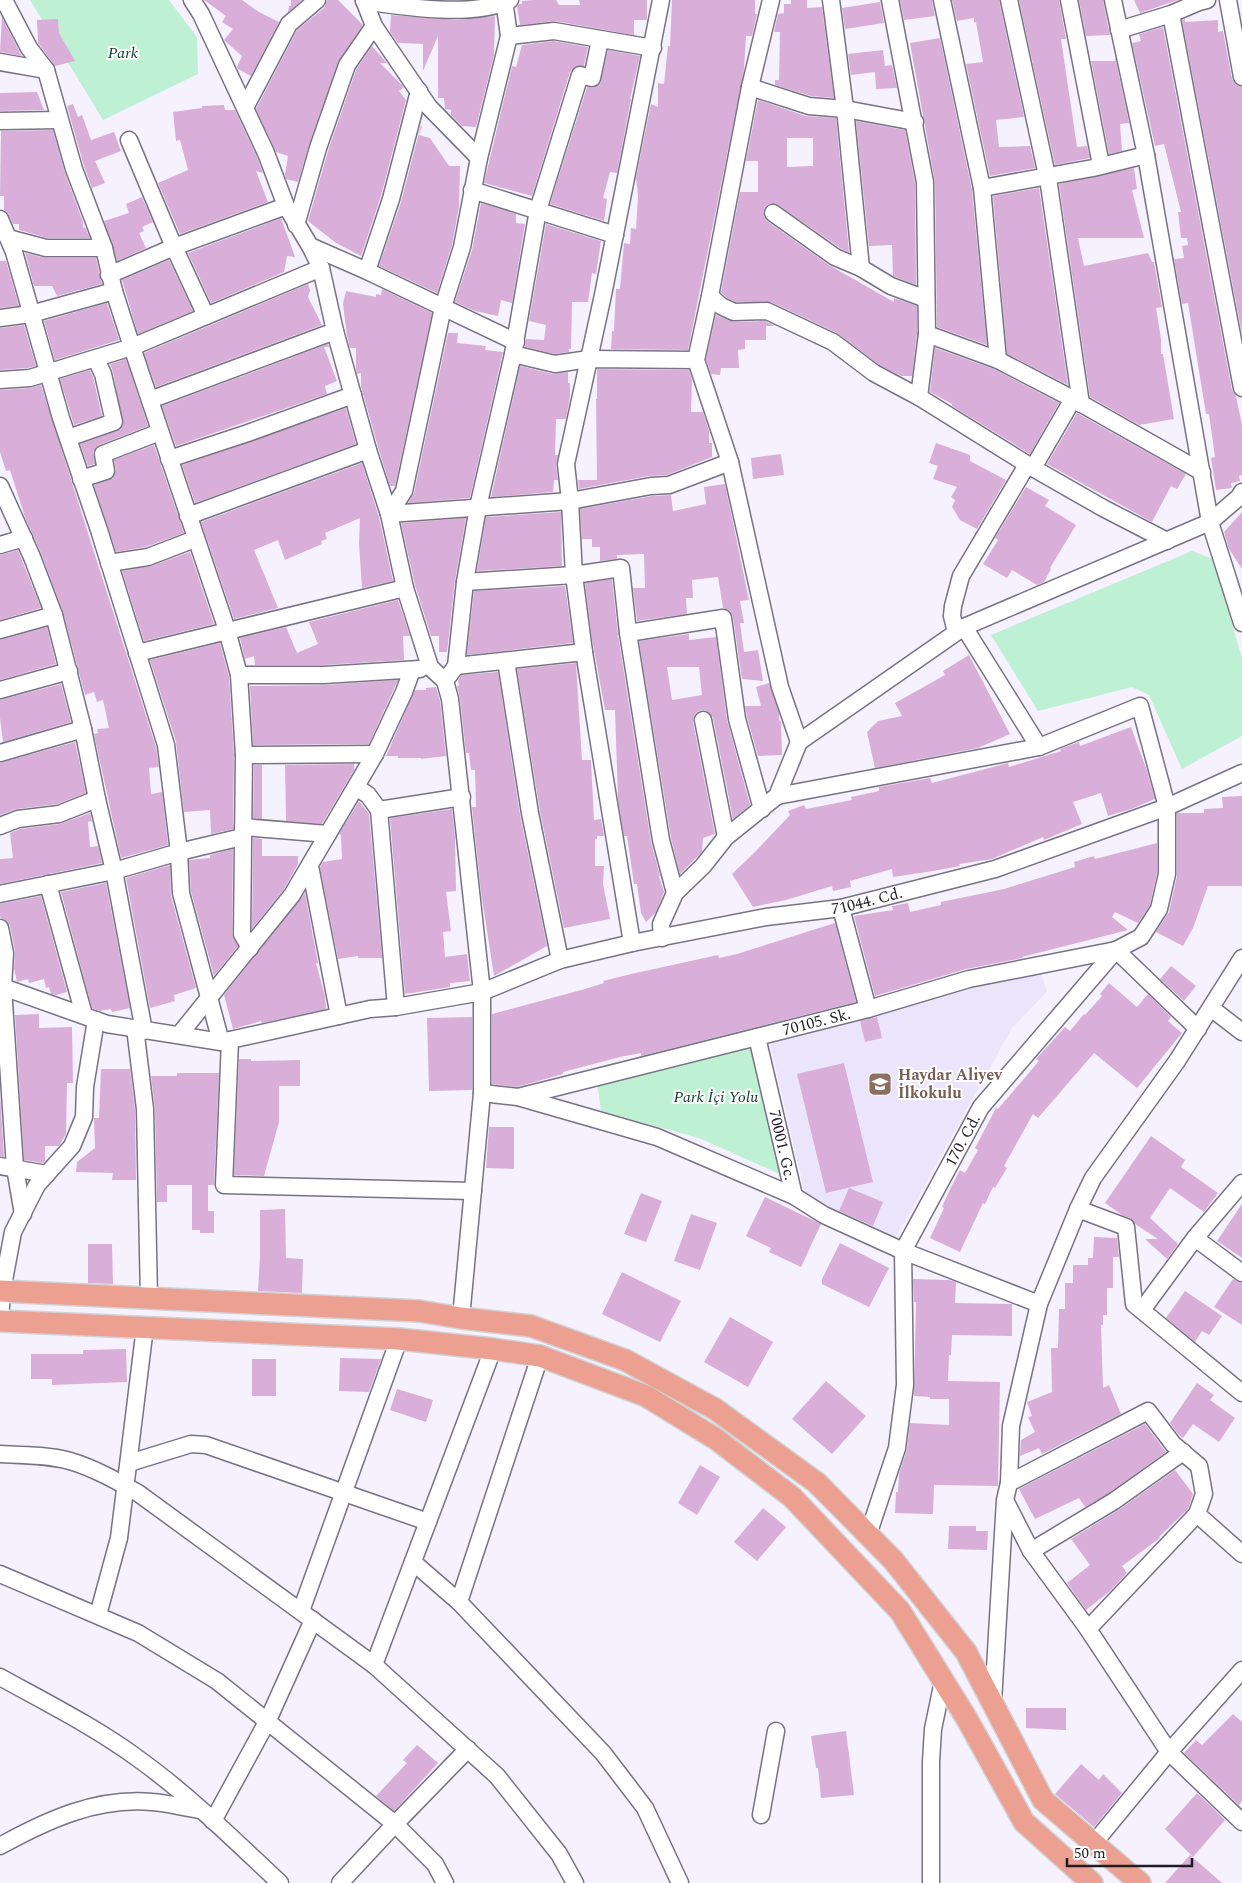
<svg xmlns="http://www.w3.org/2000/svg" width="1242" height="1883" viewBox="0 0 1242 1883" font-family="Spectral,serif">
  <rect width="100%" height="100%" fill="#f5f1fe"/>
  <path fill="#ebe5fb" d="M1040,971L1047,992L1012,1028L895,1239L806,1198L769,1039Z"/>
  <path fill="#bef0d4" d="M30,0H169L197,37L198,74L103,120Z
    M1192,551L1213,559L1242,658V736L1182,769L1149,695L1132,687L1038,711L991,635Z
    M749,1041L782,1175L699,1138L601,1111L597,1082Z"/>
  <path fill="#d9afd9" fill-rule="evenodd" d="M204,0H242L259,12L279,22L251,76L238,69L237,67L242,56L224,40L233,29L222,22L226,16Z
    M291,0H302L288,12L289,6H291Z
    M327,0H338L363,25L338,62L309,145L298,182L286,179L285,174L288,156L276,152L256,109L297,30L324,8Z
    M534,0H556L559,5H580L579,0H647V20H634V35L555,21L520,25L517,7L519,4H522V1Z
    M672,0H755V14H757L752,36H746L744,70L688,350L611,349L612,331H614L616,289H620L624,243L630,244L631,228L636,229L638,196L636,178L651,104L658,107V83L664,84L668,46H670Z
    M791,0H807V8L822,7L834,98L811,96L775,85V80H779L780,32H774L778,14L784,13V4H791Z
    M900,0H932L935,16L904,20Z
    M952,0H999L1024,117L996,120L999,147L1030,146L1035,168L990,176L966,64L983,62L976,22L974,23V18L957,21Z
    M1019,0H1059L1066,39H1061L1077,147L1087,146L1090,158L1055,165Z
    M1079,0H1103L1110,35L1086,36Z
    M1134,0H1178L1140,13Z
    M880,2L884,23L845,29L842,8Z
    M391,15L458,20L495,16L494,55L476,127L462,126L451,115V110L445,109L444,98H438V36L423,71V44L398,43L390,32Z
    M2,17L20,53L22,56L0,52Z
    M58,19L59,33L75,61L55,66L38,43L37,20Z
    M1185,19V22L1218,20V32L1223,31L1232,79L1235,84L1242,87V334L1182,20Z
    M1163,27L1232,390L1236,396L1242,425V475L1239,476L1240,481L1231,483L1232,488L1216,490L1211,458L1215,457L1209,414H1206L1188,303L1182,304L1174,259L1184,258L1182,246L1188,245L1187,238H1181L1178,212H1181L1164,144L1155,146L1132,43L1141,41L1139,34Z
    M940,38L972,190L987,345L937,327L935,182L910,43Z
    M554,41L588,47L584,66H577L570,72L532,196L484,183L512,66L516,67L522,45Z
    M372,46L387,63H380L404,87L399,91L406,100L381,196L361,256L336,243L308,221L328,151L356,70Z
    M608,50L640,56L630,99H631L617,173L610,172L603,198L607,199L604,221L550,204L587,87L594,88L600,84Z
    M883,50L885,66L892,65L897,88L876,89L875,72L851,75L848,54Z
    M1115,56L1129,123L1120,124L1122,151L1109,154L1091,61H1115Z
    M37,92L44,110L0,111V93Z
    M758,100L806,116L836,118L849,252L840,248L778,205L769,204L765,207L763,212L764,217L767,221L829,265L894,302V298L917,306V333L912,376H901L879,365L837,333L771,302H736L727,298L721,292L740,192H758V161H746ZM787,138H813V166L787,167Z
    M73,104L78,117L82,115L91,140L114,132L121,151L95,161L105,183L92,188L84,166L67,106Z
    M224,105L225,110H235L257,157L263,173L256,171L268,202L180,234L158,183L188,170L180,140L176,141L173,112L202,108V106Z
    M856,121L905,130L915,183L916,285L893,276L892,245L869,246Z
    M421,125L422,127L419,135L430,138L449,166H460L459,207L452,245L437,293L379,266L401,202Z
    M53,130L65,173L83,222V228L85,227L90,238H47L19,230V224H13L9,215L4,210V196H0L1,131Z
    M1134,168L1137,189L1132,190L1144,238H1078L1084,266L1148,253L1152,262H1154L1162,307L1156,308L1161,339V354H1163L1174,419L1139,425L1090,397L1059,184Z
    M1039,188L1068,385L1007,354L993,196Z
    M142,197L153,222L142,227L144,231L139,233L146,248L117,261L104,221L129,213L126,204Z
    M481,203L516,214V223L525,224L512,303L501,300L498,316L475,311L455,302L472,250Z
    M281,218L295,257L287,256L284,272L211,303L188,253Z
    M546,224L601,241L596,274L592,273L588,302H572L571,349H569V352L555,354L525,347L526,339L544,340L546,325L529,321Z
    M25,253L46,258H96L102,284L57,296L52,286H34Z
    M169,260L193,311L138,334L122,280Z
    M0,261H6L19,306L0,308Z
    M308,284L310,290L308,297L322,325L156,387L144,353Z
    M382,289L432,313L395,486H390L378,447L361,387V373L357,374L356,368V348H350L347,336L343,304L346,291L376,297V294L381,295Z
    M107,303L119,340L55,360L44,321Z
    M716,315L734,322L765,321L775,326H766V340H745V349L738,350L739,368H721L720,375L711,374L706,359Z
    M24,325L36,366L28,368L0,370V328Z
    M448,333H458L457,343L486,346L485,350L503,352L470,498L408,503L414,493Z
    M328,344L329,347H324L337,381L325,386L327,394L176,446L162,406Z
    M935,348L994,369L1059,403L1030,454L952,406V404L930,392Z
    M126,359L148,426L99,445L93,452L95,464L88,466L80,444L117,431L123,425L113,372L110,364Z
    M520,366L553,374L568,372V383H570V397L566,419H556L555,455H558L556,465L558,480H554L553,492L491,497Z
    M597,369L689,370L692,380L691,412H703L709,431V443H712V457L667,475L649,476L579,489L578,480H597L596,399H597Z
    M90,370L93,377L102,416L74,425L60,379Z
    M41,385L156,747L159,767L149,768L151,794L162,792L168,845L121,858L94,734L98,733L97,729L109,728L103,700L97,702L94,692L85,695L63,612L41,553L25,517L10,470L6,471L0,452V390L31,388Z
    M346,408L356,444L195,503L182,465Z
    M1077,413L1186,474L1177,489L1171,486L1152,522L1047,464Z
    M936,443L970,455V461L1006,480L977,529L960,520L952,507L955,500L951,497L957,487L933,479L938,466L929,463Z
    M154,445L184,533L145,547L116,552L94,485L113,478L116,470L114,460Z
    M781,454L784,475L753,479L751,458Z
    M362,463L379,517L393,581L362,588L359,544L360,518L325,533L327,539L321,541L322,544L285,560L278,540L254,550L278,608L234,619L201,522Z
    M725,484L749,600L740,601L744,623H740L744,652L758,650L763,681L742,679L733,617L730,611L723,608L718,577L692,580L693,598H686L687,614L637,621L633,588H645L644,554L617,555V559L600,561V547H592V539H582L580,509L652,496L671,495L673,511L706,504L704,487Z
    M1026,487L1049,500L1045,506L1076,525L1050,568L1051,569L1044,582L1037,585L1012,570L1007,578L983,564L998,540L995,538Z
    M561,512L562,566L477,571L486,517Z
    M1242,512V569L1229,549L1224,532Z
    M466,518L455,581L447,652H439V636H431L415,585L401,523Z
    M18,550L41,608L0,620V555Z
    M190,552L214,624L144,641L122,571L151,566Z
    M612,579L618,635L651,842L660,876H659L664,892L656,912L646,922L641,913L637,884H634L627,836H624L618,799L615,710H605L592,639L585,583Z
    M565,586L573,643L467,655L474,591Z
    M398,600L410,636H403L404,660L324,665H255L254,656L245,659L240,638L286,627L297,653L318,644L309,622Z
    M47,627L56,664L0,680V640Z
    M689,634V640L716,637L727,720L750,805L733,819L713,718L707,711L702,710L697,712L694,716L693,722L715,834L703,838L702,852L680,874L671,838L639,641ZM667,667H699L702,695L672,700Z
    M220,643L229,677L234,755L233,829L211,834L210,810L184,812L176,742L150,660Z
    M969,655L1010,734L978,748L875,768L867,732L878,721L902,716L895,703L945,675L943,671Z
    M576,663L582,760H591L594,820L601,819L604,836H597V839H595V866H604L603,884L610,919L564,928L540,811L517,669Z
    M498,672L520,815L547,946L494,976L481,892L472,807H476L475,770H471L469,753H466L460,698L457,686H459L458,680L461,675Z
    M398,680L369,744L253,745L250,686L325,685Z
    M769,683L779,713V720L781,722L782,755L758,756L747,717L745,706H761L756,687Z
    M61,684L71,722L3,742L0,718V700Z
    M436,687L440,701L446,756L421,759V758H398V756H386L415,690H426V688Z
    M1131,727L1147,771L1155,799L1131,809L1108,816L1101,793L1073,802L1082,824L1044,840L1043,837L992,859L959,864L960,866L933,871L893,877L892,869L850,881L851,887L833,891L832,886L786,900L753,907L732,874L755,852L790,815L788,811L804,805L806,809L852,800L851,797L879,791V787L930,778L932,783L1008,763L1009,767L1061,751L1060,749L1079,742L1080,746Z
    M75,742L86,793L57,804L17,809L0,815V763Z
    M354,764V770L322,824L286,821L285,765Z
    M254,765H262V819L253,818Z
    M1242,796V886H1208L1193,928L1183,946L1156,932L1169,912L1177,876V813H1204V809L1223,808L1222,797Z
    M359,801L369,814L382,958H358V956L338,959L320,867L323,862L342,859L341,835L339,834Z
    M452,809L455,836L456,891L446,892L451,931L443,932L445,957L467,954L470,981L450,983V987L405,994L390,818Z
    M90,813L92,821L88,822L90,847L98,846L102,863L0,884V859L13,858L10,833L20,829L60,824Z
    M253,838L262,839V856H298V864L284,889L252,929Z
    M1157,843V873L1150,905L1138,923L1115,912L1112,917L1128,930L1022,957L1023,958L966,969L875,996L854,916L893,910L892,906L908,903L910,912L941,905V902L1004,889L1075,867L1074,862L1094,856L1095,859Z
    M233,849L232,934L238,946L214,976L191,891L189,860L210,858V855Z
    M170,865L171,896L196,988L174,995L175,1001L150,1008L126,878Z
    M106,883L130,1008L112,1012L111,1009L100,1011L92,1008L61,892Z
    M305,893L318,963H316L325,996L326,1009L262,1023L261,1021L233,1029L224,995Z
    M41,896L67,992L56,995L51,994L49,987L46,988L44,979L29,983L28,979L17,982L14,968L15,951L10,926L7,921L1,918L0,916V904Z
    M835,923L856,1002L641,1056V1053L620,1057L563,1072V1074L517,1087L492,1084V1014L585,989L604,983L603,981L631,974L718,955L719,958L737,954Z
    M1171,966L1196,986L1184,1001L1160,979Z
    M1109,983L1137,1007L1148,994L1171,1017L1168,1021L1182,1033L1137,1088L1094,1053L1038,1118L1033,1114L1004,1166L1007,1168L995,1188L993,1187L985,1204L983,1203L960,1252L930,1238L944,1208L942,1207L951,1187L960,1170L965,1173L978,1150L975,1148L996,1108L998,1109L1010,1095L1039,1061L1036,1059L1065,1027L1070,1031L1084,1014L1085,1015L1102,996L1100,994Z
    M39,1014V1028L72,1027L73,1083H67L66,1134L59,1146H45V1161L43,1163L24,1160L15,1015Z
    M472,1017V1090L429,1091L427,1018Z
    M877,1017L882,1038L865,1042L860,1021Z
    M239,1059H251V1061L300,1060V1086H279V1122L264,1176L234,1175Z
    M844,1063L873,1182L826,1193L797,1074Z
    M101,1069H130L135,1110L136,1180H112L113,1173L76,1172L77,1162L95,1148L94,1118H99Z
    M177,1073H219L214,1185H208V1211H214V1233H200V1230H192V1185H167V1202H157L155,1109L151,1076H177Z
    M0,1093L4,1157L0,1156Z
    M489,1127H514V1169L486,1168Z
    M1151,1136L1185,1160L1181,1167L1218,1193L1204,1212L1170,1188L1150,1218L1178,1244L1167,1259L1145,1239H1158L1135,1224L1130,1218L1122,1215L1105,1203Z
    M849,1188L883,1202L873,1226L839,1211Z
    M641,1193L662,1201L646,1242L624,1234Z
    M765,1197L821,1224L801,1267L769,1252L771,1248L746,1236Z
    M1242,1204V1258L1217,1241Z
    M285,1209L286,1258L303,1259L302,1293L258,1291L260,1257V1210Z
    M691,1214L717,1223L700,1270L674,1261Z
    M1094,1237L1117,1238L1119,1257H1113V1288H1107V1315H1103V1325H1101L1103,1388L1109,1385L1121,1414L1042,1454L1039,1448L1020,1456L1021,1440L1035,1432L1028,1417L1032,1416L1027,1402L1052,1392L1051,1348H1058L1059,1309H1065V1283H1073V1265H1088V1258H1093Z
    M840,1243L889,1268L869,1307L822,1284V1279Z
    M88,1244H112L113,1284L88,1283Z
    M622,1272L681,1301L660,1342L602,1314Z
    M913,1279L949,1280L956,1282L955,1303L1012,1304V1336L952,1335L951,1355H949L948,1381L1000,1382L998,1486L934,1485L933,1514L895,1513L896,1492H898L899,1474L907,1449L910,1423L949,1425V1399H930V1397L914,1396L916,1302H914Z
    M1233,1279L1242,1283V1325L1214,1307Z
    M1185,1291L1222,1316L1209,1335L1202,1331L1195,1342L1166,1318Z
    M730,1317L773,1342L748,1387L704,1362Z
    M126,1349L127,1382L52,1385V1379H31V1354H83V1350Z
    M340,1358L381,1359L369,1392L339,1391Z
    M252,1359H276V1396H252Z
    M826,1381L866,1416L832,1454L792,1419Z
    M1197,1383L1214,1395L1210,1400L1235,1418L1219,1442L1193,1424L1183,1438L1178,1434L1170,1423Z
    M397,1389L433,1400L426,1422L390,1410Z
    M1145,1424L1166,1452L1109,1493L1085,1507L1079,1498L1035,1519L1019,1489Z
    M700,1465L720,1477L697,1515L678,1503Z
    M1175,1470L1193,1494L1188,1509L1159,1537L1160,1538L1122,1566L1127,1573L1110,1591L1086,1610L1067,1583L1090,1565L1071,1539L1120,1509Z
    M763,1508L786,1527L757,1561L734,1542Z
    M949,1526H976V1531H988L987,1550L948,1549Z
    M1026,1708H1066V1730L1026,1728Z
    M1233,1714L1242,1722V1801L1239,1805L1184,1753L1196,1740L1202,1745Z
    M846,1731L854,1795L821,1798L818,1768H816L811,1736Z
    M417,1745L438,1763L394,1811L376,1796L407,1763L403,1760Z
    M1081,1764L1099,1780L1103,1774L1122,1793L1094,1827L1055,1794Z
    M1197,1793L1225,1820L1193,1857L1165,1829Z
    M1190,1855L1222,1883H1165Z"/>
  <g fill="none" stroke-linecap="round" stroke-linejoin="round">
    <g stroke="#787285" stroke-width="19">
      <g id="minor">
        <path d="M192,0L201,14L266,153L286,206L310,246L367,271L516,342"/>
        <path d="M364,0L374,26L429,107L479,158"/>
        <path d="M504,0L509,36"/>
        <path d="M771,0L750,87L710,296L696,360L730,462L780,687L799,742"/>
        <path d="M831,0L845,109L861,268"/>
        <path d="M890,0L925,182L927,334L919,397"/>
        <path d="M942,0L982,188L998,360"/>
        <path d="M1009,0L1049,185L1081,404"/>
        <path d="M1069,0L1101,165"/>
        <path d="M1113,0L1146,155L1210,522L1242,623"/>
        <path d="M1228,0L1242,77"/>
        <path d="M364,1C404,7 473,18 510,0"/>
        <path d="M1171,14L1242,388"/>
        <path d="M1119,30L1171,14L1199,2L1207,0"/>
        <path d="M0,62L46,70"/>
        <path d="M750,87L809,106L845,109L915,122"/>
        <path d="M246,106L289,24L317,0"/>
        <path d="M0,121L59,120"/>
        <path d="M129,140L174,247L286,206"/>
        <path d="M982,188L1093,168L1146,155"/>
        <path d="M472,190L615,235"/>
        <path d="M773,213L835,257L861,268L891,286L926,299"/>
        <path d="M0,219L14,252L61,418L99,530L166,745L179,852L181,893L221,1042"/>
        <path d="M296,225L318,148L347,65L374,26"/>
        <path d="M8,238L46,248H104"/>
        <path d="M310,246L321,268L335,331L368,450L389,514L405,588L430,667L445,681L450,699L482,992V1093L461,1318"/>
        <path d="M367,271L391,199L419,91"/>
        <path d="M109,275L174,247L206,316"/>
        <path d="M710,296L721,306L734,312L767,311L833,342L874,373L919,397L1033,468L1103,508L1167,541"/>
        <path d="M0,318L31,314L114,291"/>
        <path d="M927,334L998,360L1073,399L1202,472"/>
        <path d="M513,354L555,364L589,359L696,360"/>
        <path d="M0,380L30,378L132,347L114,291L104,248L74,169L46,70L29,48L4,0"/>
        <path d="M150,400L335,331"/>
        <path d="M68,438L114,422L103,374L96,359"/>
        <path d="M169,459L248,433L353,395"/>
        <path d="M1033,468L1073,399"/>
        <path d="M81,479L106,471L103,454L160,432"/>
        <path d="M0,486L32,557L54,615L83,729L97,799L114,871L144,1031"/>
        <path d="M389,514L404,491L443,307L462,247L479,158L509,36L554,31L653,48"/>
        <path d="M389,514L570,501L651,486L669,485L730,462"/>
        <path d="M188,516L368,450"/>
        <path d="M0,545L24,538"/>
        <path d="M109,563L148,557L195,539"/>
        <path d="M465,582L574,575L621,568L628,633L661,840L675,893"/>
        <path d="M964,627L1039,747"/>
        <path d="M0,630L54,615"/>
        <path d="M956,632L952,616L953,606L961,576L1027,465"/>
        <path d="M628,633L723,618L737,719L762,809"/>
        <path d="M137,653L405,588"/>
        <path d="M506,661L530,813L560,960"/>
        <path d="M456,666L584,652"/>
        <path d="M239,675H324L420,669"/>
        <path d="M445,681L456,666L465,582L478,507L513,354L538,210L580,75L592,78L600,40"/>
        <path d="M0,690L69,671"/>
        <path d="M703,720L726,837"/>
        <path d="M0,753L83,729"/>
        <path d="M244,755L375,754"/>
        <path d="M356,787L368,795L379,810L462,797"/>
        <path d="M379,810L396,1007"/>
        <path d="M0,826L18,819L59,814L97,799"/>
        <path d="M243,827L328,834"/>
        <path d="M310,866L339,1016"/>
        <path d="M48,884L84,1015"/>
        <path d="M0,894L114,871L179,852L242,837"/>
        <path d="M841,908L868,1009"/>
        <path d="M0,928L5,953L3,987L15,1168L23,1214"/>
        <path d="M662,938L661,924L675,893L703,866L726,837L777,796L799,742L964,627L1210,522L1239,497L1242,492"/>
        <path d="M632,943L584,652L574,575L570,501L566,464L603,295L661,0"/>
        <path d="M250,948L242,934L244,755L239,675L227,630L132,347L321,268"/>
        <path d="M1116,950L1198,1029"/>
        <path id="s1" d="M0,986L107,1024L221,1042L370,1009L396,1007L482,992L560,960L632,943L766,917L841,908L995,869L1167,807L1242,773"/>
        <path d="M1211,1008L1242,1032"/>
        <path d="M135,1028L145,1109L149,1298"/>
        <path d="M179,1035L292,895L375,754L404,692L412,670"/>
        <path id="s2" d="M757,1037L794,1196"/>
        <path d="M230,1040L224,1185L473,1191"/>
        <path d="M482,1093L518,1097L657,1137L794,1196L824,1215L903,1251L1039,1304"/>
        <path id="s3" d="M518,1097L868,1009L969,979L1116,950L1141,937L1159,909L1167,874V807L1140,706L1039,747L777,796"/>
        <path d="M0,1166L47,1174"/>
        <path d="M1242,1183L1195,1238L1242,1273"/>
        <path d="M1078,1209L1126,1227L1134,1304L1242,1393"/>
        <path d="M1142,1310L1195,1238"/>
        <path d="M0,1320L2,1291L13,1232L37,1185L72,1146L84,1117L85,1087L96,1020"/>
        <path d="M493,1349L374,1665L497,1776L559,1854L575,1883"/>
        <path d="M0,1454C23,1455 48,1455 70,1461C94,1468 117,1481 138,1493L374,1665"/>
        <path d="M129,1463L191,1444L206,1445L428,1522"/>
        <path d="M1009,1483L1148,1411L1173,1444L1199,1466L1204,1494L1197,1514L1088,1629"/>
        <path d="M1006,1502L1031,1551L1088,1629L1169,1752L1242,1822"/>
        <path d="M1197,1514L1242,1554"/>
        <path id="s4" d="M868,1535L897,1448L905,1385L903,1251L981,1107L1116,950"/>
        <path d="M1031,1551L1114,1501L1183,1452"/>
        <path d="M413,1562L459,1602L603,1753L645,1808L680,1883"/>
        <path d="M0,1574L138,1633L217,1681L395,1824L340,1883"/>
        <path d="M459,1602L540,1356"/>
        <path d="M301,1611L399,1339"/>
        <path d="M98,1615L119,1538L145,1327"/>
        <path d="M0,1677C47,1703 97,1728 140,1760C190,1796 235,1841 280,1883"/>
        <path d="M993,1702L1005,1500L1009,1483L1011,1426L1039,1304L1078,1209L1093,1178L1177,1061L1242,958"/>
        <path d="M761,1815L776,1731"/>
        <path d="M213,1821L268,1720L313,1620"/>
        <path d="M1094,1843L1169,1752L1242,1670"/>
        <path d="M0,1846C47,1820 97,1797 152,1802C168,1803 185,1808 201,1810"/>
        <path d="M445,1883L435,1864L395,1824L468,1749"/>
        <path d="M931,1883V1762L933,1729L943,1681"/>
      </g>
    </g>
    <g stroke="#d2d2d3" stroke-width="24">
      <path id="major" d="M0,1291L419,1311L461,1318L531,1326L625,1360L715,1409L817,1483L893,1560L966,1652L1043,1800L1140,1883
        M0,1321L399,1339L493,1349L540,1356L646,1396L716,1439L792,1497L900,1611L967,1719L1024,1822L1092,1883"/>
    </g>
    <use href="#minor" stroke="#fff" stroke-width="16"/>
    <use href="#major" stroke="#eba092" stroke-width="21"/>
  </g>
  <defs>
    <g id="school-square" transform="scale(1.25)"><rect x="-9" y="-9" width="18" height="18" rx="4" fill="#8d6e63" stroke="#fff"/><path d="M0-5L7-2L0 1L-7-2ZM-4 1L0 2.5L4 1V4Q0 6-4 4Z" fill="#fff"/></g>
  </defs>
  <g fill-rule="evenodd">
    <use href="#school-square" x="880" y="1084"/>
  </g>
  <g text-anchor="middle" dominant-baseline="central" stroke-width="4" stroke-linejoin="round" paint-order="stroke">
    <g font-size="16" font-style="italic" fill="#12402b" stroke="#fff">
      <text x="123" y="53">Park</text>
      <text x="716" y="1097">Park İçi Yolu</text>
    </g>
    <g font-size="16" fill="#1f1c24" stroke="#fff">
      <text stroke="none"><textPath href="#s1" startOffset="892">71044. Cd.</textPath></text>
      <text stroke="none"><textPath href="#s3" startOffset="308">70105. Sk.</textPath></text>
      <text stroke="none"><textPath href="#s4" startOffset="415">170. Cd.</textPath></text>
      <text stroke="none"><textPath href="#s2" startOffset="111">70001. Gc.</textPath></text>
    </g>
    <g font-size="16" font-weight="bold" fill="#785e54" stroke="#fff" text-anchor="start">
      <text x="898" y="1075">Haydar Aliyev<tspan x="898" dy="18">İlkokulu</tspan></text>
    </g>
  </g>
  <path d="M1067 1858v8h125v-8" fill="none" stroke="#1f1c24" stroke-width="2.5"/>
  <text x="1074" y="1858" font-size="15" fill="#1f1c24" stroke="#ffffff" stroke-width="4" paint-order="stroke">50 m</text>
</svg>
